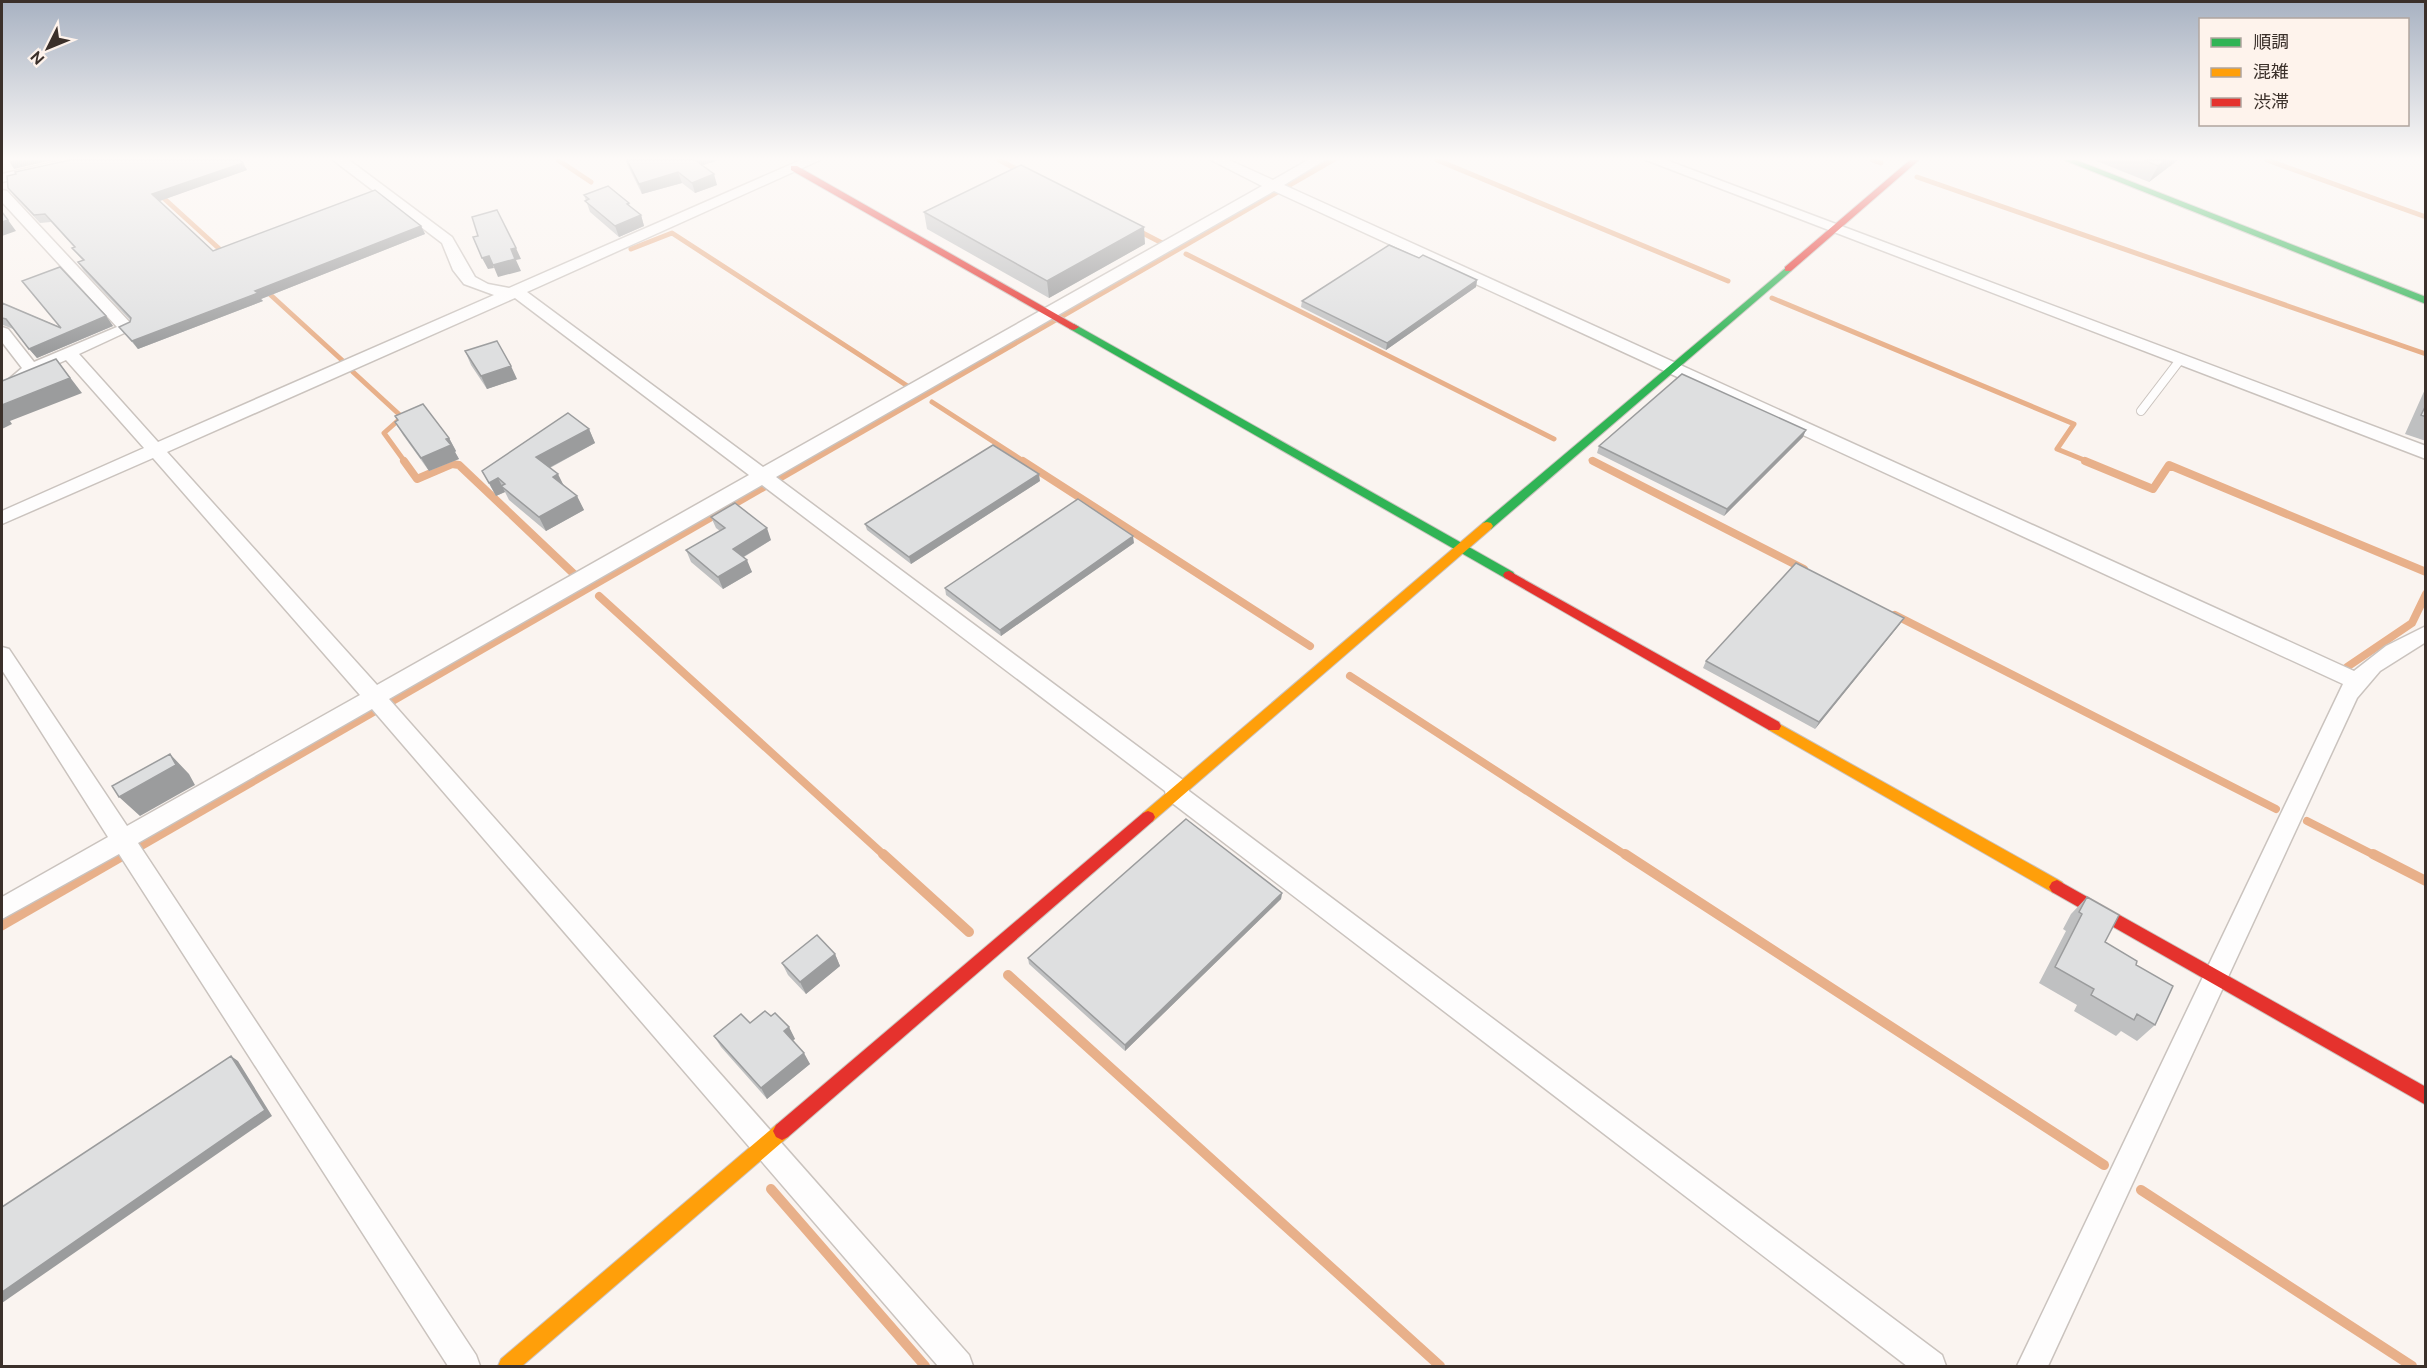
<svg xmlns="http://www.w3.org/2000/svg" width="2427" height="1368" viewBox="0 0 2427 1368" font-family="Ubuntu,'Noto Sans JP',sans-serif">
  <rect width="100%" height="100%" fill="#faf4f0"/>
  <path fill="#e8b08a" d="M1327,160H1338L2,931V917Z"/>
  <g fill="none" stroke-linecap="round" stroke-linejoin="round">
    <path stroke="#e8b08a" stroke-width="5" d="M558,160L591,182
      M999,160L1022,172
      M1437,160L1728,281
      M1872,160L1881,163
      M2267,160L2426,217
      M1917,177L2426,354
      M158,193L225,254
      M1137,230L1162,243
      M631,249L672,233L909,387
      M1186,254L1554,439
      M263,288L344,362
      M1772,298L2074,424L2057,449L2089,462
      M353,372L402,417L384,433L405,462
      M932,402L1025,462
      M1591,460L1596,462"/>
    <path stroke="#e8b08a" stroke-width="8" d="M404,461L417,479L452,464L459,465L575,575
      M1023,461L1310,646
      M1593,461L1804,569
      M2085,461L2153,489L2169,465L2426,572
      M599,596L885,856
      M1895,615L2276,809
      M2347,667L2412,623L2426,594
      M1350,676L1627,856
      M2307,821L2376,856"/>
    <path stroke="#e8b08a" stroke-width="10" d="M883,854L969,932
      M1625,854L2104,1165
      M2373,854L2426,881
      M1008,975L1440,1366
      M771,1189L925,1366
      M2141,1190L2412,1366"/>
    <g stroke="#cac3be" stroke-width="10">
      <path id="lane" d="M2141,411L2180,360"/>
    </g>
    <g stroke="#cac3be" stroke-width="3">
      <path id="street" d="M63,160H89L87,163L2,182V174Z
        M333,160H349L452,237L475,277L488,284L509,288L801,160H820L527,292L763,467L1262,186L1211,160H1229L1273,180L1308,160H1325L1284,185L2354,671L2386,646L2426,626V642L2380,671L2357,698L2048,1366H2017L2343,684L1274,191L776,477L1187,783L1189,791L1942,1355L1946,1366H1907L1167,799L1165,791L762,485L389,699L969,1355L973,1366H938L372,709L138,843L476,1355L480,1366H448L119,854L2,919V897L108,837L2,670V647L9,649L127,826L360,695L153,458L2,524V511L144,448L66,360L37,373L8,397L2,398V385L22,368L2,342V327L8,329L34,362L117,327L2,202V190L7,191L135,328L79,354L158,442L494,295L464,284L453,270L442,243ZM515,298L749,475L377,685L167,452Z
        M1646,160H1666L2426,446V459Z"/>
    </g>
    <g stroke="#cac3be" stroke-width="2">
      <path id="fast" d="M2064,160H2076L2426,297V304Z
        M1788,266L1791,267V271L1491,529H1483L1481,526L1483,523Z
        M1074,324L1513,572L1515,575L1509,579L1505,578L1070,329L1069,327Z"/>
    </g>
    <g stroke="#cac3be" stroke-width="2">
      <path id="slow" d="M1487,522L1491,523L1493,526L1491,529L1153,821L1148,823L1143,821L1141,817L1143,813L1483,523Z
        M1774,721L2062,882L2065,887L2062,892L2057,894L2052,892L1769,730L1767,726L1769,722Z
        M782,1122L788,1125L791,1131L788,1137L522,1366H498L501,1359L776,1125Z"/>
    </g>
    <g stroke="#cac3be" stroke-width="2">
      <path id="jam" d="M1910,160H1919L1791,271H1785V267Z
        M791,166H797L1079,327L1074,330L1070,329L791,170Z
        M1509,571L1779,722L1781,726L1779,730H1769L1505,578L1503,575L1505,572Z
        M1148,811L1153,813L1155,817L1153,821L788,1137L782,1140L776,1137L773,1131L776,1125L1143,813Z
        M2057,880L2426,1087V1105L2052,892L2049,887L2052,882Z"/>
    </g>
    <use href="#lane" stroke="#fefdfd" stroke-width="8"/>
    <use href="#street" fill="#fefdfd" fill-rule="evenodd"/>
    <use href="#fast" fill="#30b455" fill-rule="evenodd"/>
    <use href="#slow" fill="#ff9f0a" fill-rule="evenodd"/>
    <use href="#jam" fill="#e5322d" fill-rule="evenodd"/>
  </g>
  <path fill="#bfc0c1" d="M625,160H719L702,165L717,185L695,193L682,183L642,194Z
    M2094,160H2178L2149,182Z
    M243,163L247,170L159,201L213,251L421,226L425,234L261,299L263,301L138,349L119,327L130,322V320L84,271L78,262L83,261L72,248L74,247L51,222L40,223L14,196L8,188Z
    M584,195L629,203L630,207L641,215L644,226L619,237L590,212Z
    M924,212L1145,244L1049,298L927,229Z
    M1419,258L1477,280L1476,287L1386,350L1301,307L1302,301Z
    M2,303L60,327L106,316L113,326L37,358L13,329L3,325L2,326Z
    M465,351L517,379L487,389L471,365Z
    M2426,387V441L2405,434Z
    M395,416L449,438L456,451L455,452L459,459L429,471L403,435L395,422L398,421Z
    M589,429L595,443L550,468L563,485L577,496L584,510L546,531L509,500L505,492L496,496L482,471Z
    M1803,437L1724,516L1597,453L1599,446Z
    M1040,481L911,564L867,530L865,524Z
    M711,517L771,540L744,557L752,572L723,589L691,562L686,550L720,531L716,528Z
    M1134,543L1001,636L946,595L945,588Z
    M1900,624L1815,729L1703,668L1706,661Z
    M1282,893L1281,899L1125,1051L1029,964L1028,958Z
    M2087,897L2105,942L2136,965L2155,1025L2137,1041L2121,1031L2116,1036L2074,1011L2077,1005L2039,983L2066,931L2063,929L2071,914Z
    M835,954L840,966L806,994L788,975L782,963Z
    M771,1016L789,1027L795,1039L793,1040L810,1064L767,1099L721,1047L714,1036Z"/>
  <path fill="#9b9c9d" d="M13,160H53L14,169L9,161Z
    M692,160H719L694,168Z
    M2165,160H2178L2149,182L2158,166Z
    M243,163L247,170L157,202L152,194Z
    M678,172L682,183L642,194L639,184Z
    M714,174L717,185L695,193L692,183Z
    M641,215L644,226L619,237L615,226Z
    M8,220L16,231L2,236V222Z
    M421,226L425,234L261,299L263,301L138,349L132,341L255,291Z
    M1144,227L1145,244L1049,298L1047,281Z
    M516,248L521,259L516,260L521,271L498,277L493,265L511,249Z
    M489,256L494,268L488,269L482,258Z
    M1477,280L1476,287L1386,350L1387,343Z
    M106,316L113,326L37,358L29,349Z
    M56,359L82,393L10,421L12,424L2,429V405Z
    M511,366L517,379L487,389L481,376Z
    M589,429L595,443L543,471L536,457Z
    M1806,430L1803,437L1724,516L1727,509Z
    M449,438L456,451L455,452L459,459L429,471L421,458Z
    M558,474L565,488L553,477Z
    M1039,474L1040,481L911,564L909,557Z
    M498,478L505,492L496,496L489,483Z
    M577,496L584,510L546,531L539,517Z
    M767,528L771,540L738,560L733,549Z
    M1133,536L1134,543L1001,636L1000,630Z
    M747,560L752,572L723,589L718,577Z
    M1904,618L1900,624L1815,729L1819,722Z
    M170,754L189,774L195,785L140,816L119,797Z
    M1282,893L1281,899L1125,1051V1045Z
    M835,954L840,966L806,994L800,982Z
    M789,1027L795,1039L790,1042L784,1031Z
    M804,1053L810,1064L767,1099L761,1088Z
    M231,1056L238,1061L272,1116L2,1303V1292Z"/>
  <path fill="#dedfe0" stroke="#9b9c9d" stroke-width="1.5" d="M70,160H240L243,163L152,194L213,251L375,190L421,226L255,291L258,293L132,341L119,327L130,322L131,318L78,262L84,260L72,248L75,247L45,214L34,215L8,188L7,176L16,174L15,172Z
    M627,160H695L714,174L692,183L678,172L639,184Z
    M2144,160H2165L2158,166Z
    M1021,165L1144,227L1047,281L924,212Z
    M608,186L629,203L627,204L641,215L615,226L585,201L589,199L584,195Z
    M497,210L516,248L511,249L515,259L493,265L489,256L482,258L473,237L478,236L472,217Z
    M2,212L8,220L2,222Z
    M1389,245L1419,258L1423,255L1477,280L1387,343L1302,301Z
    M60,267L106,316L29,349L6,319L2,318V303L61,328L22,281Z
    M497,341L511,366L481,376L465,351Z
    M56,359L70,378L2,405V381Z
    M1682,374L1806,430L1727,509L1599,446Z
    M423,404L449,438L446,439L451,445L421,458L395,422L398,420L395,416Z
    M2426,405V417L2421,415Z
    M568,413L589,429L536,457L558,474L553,477L577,496L539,517L501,486L505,484L498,478L489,483L482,471Z
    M993,445L1039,474L909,557L865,524Z
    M1078,499L1133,536L1000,630L945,588Z
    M735,503L767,528L733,549L747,560L718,577L686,550L725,528L711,517Z
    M1796,563L1904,618L1819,722L1706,661Z
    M170,754L176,765L119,797L112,786Z
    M1186,819L1282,893L1125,1045L1028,958Z
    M2087,897L2119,915L2105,942L2137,961L2136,965L2173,986L2155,1025L2137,1014L2134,1020L2091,995L2094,989L2055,967L2082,914L2079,912Z
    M817,935L835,954L800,982L782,963Z
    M765,1011L771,1016L775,1013L789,1027L784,1031L804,1053L761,1088L714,1036L741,1014L750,1023Z
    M231,1056L265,1110L2,1292V1207Z"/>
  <linearGradient id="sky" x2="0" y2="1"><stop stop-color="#a8b2c2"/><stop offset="0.45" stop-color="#fdfaf8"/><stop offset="1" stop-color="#fdfaf8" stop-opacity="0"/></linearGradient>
  <rect width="2427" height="352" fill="url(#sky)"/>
  <rect width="2427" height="1368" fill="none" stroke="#3b302a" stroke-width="6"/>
  <rect x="2199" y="18" width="210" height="108" fill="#fef3ec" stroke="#b0a59e" stroke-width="1.5"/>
  <rect x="2211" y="38" width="30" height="9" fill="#30b455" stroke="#b0a59e" stroke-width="1.5"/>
  <text x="2253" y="48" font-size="18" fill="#3b302a">順調</text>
  <rect x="2211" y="68" width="30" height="9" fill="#ff9f0a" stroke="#b0a59e" stroke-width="1.5"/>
  <text x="2253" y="78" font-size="18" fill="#3b302a">混雑</text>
  <rect x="2211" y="98" width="30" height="9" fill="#e5322d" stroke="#b0a59e" stroke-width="1.5"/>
  <text x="2253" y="108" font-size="18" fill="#3b302a">渋滞</text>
  <g transform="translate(48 48) rotate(227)" stroke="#fef3ec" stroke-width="4.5" paint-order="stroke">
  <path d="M0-4.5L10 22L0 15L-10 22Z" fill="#3b302a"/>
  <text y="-9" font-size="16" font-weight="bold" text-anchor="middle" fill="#3b302a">N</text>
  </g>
</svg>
